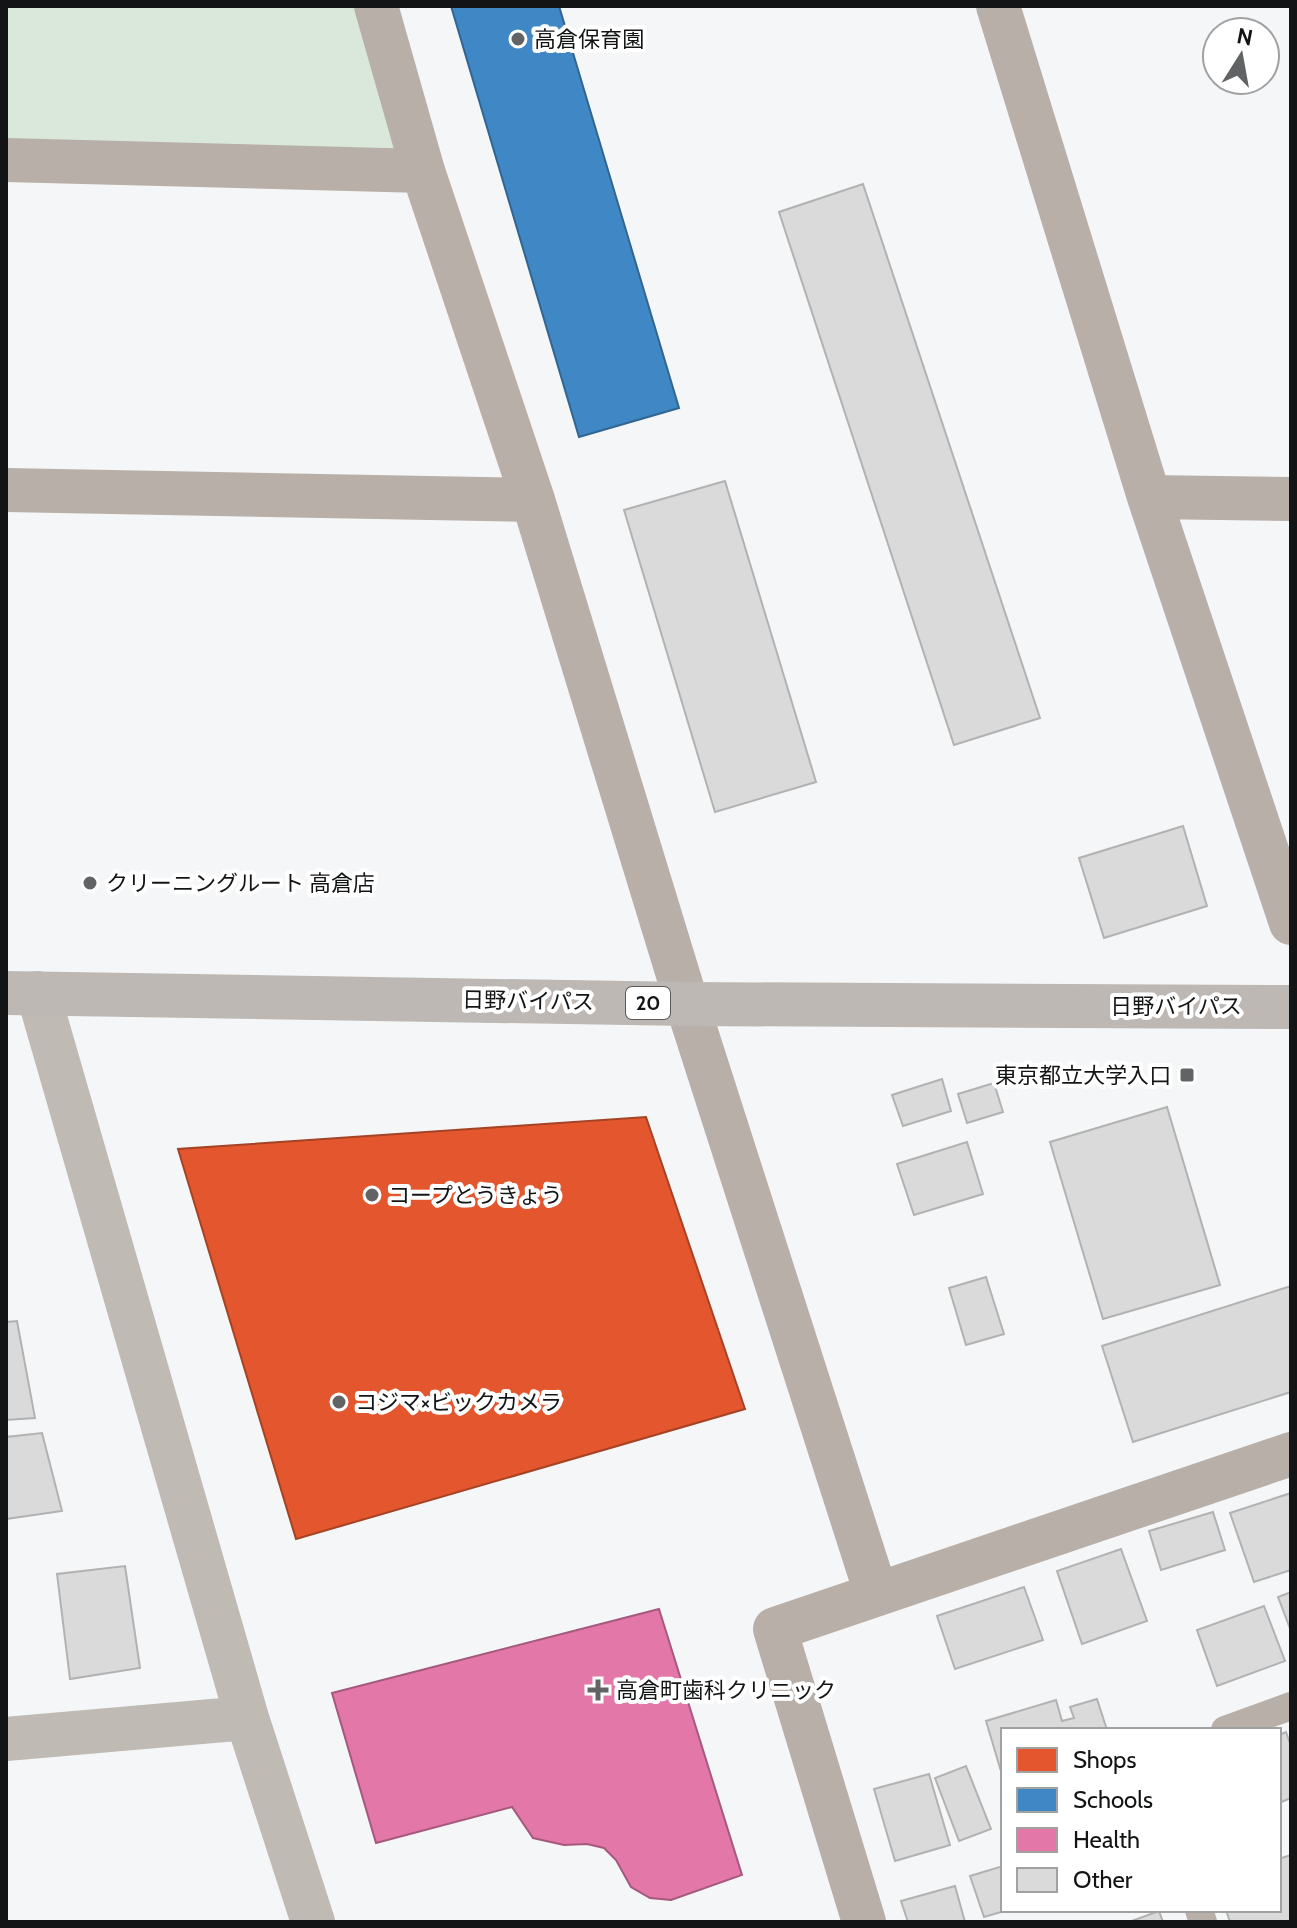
<svg xmlns="http://www.w3.org/2000/svg" width="1297" height="1928" viewBox="0 0 1297 1928" font-family="Cabin,'Noto Sans JP',sans-serif">
  <rect width="100%" height="100%" fill="#f5f6f7"/>
  <path fill="#dae8dc" d="M6,6H376L423,171L6,160Z"/>
  <path fill="#e4572e" stroke="#a54326" stroke-width="2" d="M646,1117L745,1409L296,1539L178,1149Z"/>
  <path fill="#3f88c5" stroke="#326590" stroke-width="2" d="M451,6H559L679,408L579,437Z"/>
  <path fill="#e377a8" stroke="#a5597c" stroke-width="2" d="M659,1609L742,1875L671,1900L650,1898L631,1887L616,1860L604,1848L587,1844L564,1845L533,1838L512,1807L376,1843L332,1693Z"/>
  <path fill="#dadada" stroke="#b2b2b2" stroke-width="2" d="M863,184L1040,718L954,745L779,212Z
    M725,481L816,782L715,812L624,510Z
    M1183,826L1207,906L1104,938L1079,858Z
    M942,1079L951,1111L903,1126L892,1095Z
    M994,1083L1003,1112L967,1123L958,1094Z
    M1167,1107L1220,1285L1103,1319L1050,1142Z
    M967,1142L983,1194L914,1215L897,1164Z
    M986,1277L1004,1334L966,1345L949,1288Z
    M1291,1286V1392L1133,1442L1102,1346Z
    M17,1321L35,1418L6,1420V1322Z
    M42,1433L62,1511L6,1519V1437Z
    M1291,1493V1570L1254,1582L1230,1513Z
    M1213,1512L1225,1550L1161,1570L1149,1531Z
    M1121,1549L1147,1621L1082,1644L1057,1571Z
    M125,1566L140,1668L70,1679L57,1574Z
    M1024,1587L1043,1640L955,1669L937,1616Z
    M1291,1592V1631L1278,1597Z
    M1264,1606L1285,1661L1217,1686L1197,1630Z
    M1097,1699L1107,1730H1003V1778L986,1721L1056,1700L1062,1721L1074,1718L1070,1707Z
    M1286,1732L1291,1746V1798L1279,1803V1735Z
    M966,1766L991,1829L959,1841L935,1778Z
    M929,1774L950,1845L895,1861L874,1789Z
    M1291,1855V1922H1230L1226,1910H1279V1859Z
    M1003,1866V1910H1008L984,1917L970,1876Z
    M955,1886L965,1922H908L901,1901Z
    M1159,1911L1163,1922H1129Z"/>
  <g fill="none" stroke-linecap="round" stroke-linejoin="round">
    <path stroke="#b8afa9" stroke-width="28" d="M1225,1730L1291,1706
      M1199,1910L1203,1922"/>
    <path stroke="#b8afa9" stroke-width="44" d="M376,6L423,171L533,500L687,1004L876,1593
      M998,6L1149,497L1291,923
      M6,160L423,171
      M6,490L533,500
      M1149,497L1291,499
      M864,1922L775,1629L1291,1454"/>
    <path stroke="#bfbab3" stroke-width="44" d="M38,993L247,1718L313,1922
      M6,1739L247,1718"/>
    <path stroke="#beb8b4" stroke-width="44" d="M6,993L687,1004L1291,1007"/>
  </g>
  <g fill="#626364" stroke="#fff" stroke-width="3">
    <circle cx="518" cy="39" r="8"/>
    <circle cx="90" cy="883" r="8"/>
    <rect x="1179" y="1067" width="16" height="16" rx="4"/>
    <circle cx="372" cy="1195" r="8"/>
    <circle cx="339" cy="1402" r="8"/>
    <path d="M594 1678h8v8h8v8h-8v8h-8v-8h-8v-8h8z"/>
  </g>
  <g text-anchor="middle" dominant-baseline="central" stroke-width="8" stroke-linejoin="round" paint-order="stroke">
    <rect fill="#fff" stroke="#5a5a5b" stroke-width="2" x="626" y="987" width="44" height="32" rx="6"/>
    <g font-size="20" font-weight="bold" fill="#131415">
      <text x="648" y="1003">20</text>
    </g>
    <g font-size="22" fill="#131415" stroke="#fff" text-anchor="start">
      <text x="534" y="39">高倉保育園</text>
      <text x="106" y="883">クリーニングルート 高倉店</text>
      <text x="1171" y="1075" text-anchor="end">東京都立大学入口</text>
      <text x="388" y="1195">コープとうきょう</text>
      <text x="355" y="1402">コジマ×ビックカメラ</text>
      <text x="616" y="1690">高倉町歯科クリニック</text>
    </g>
    <g font-size="22" fill="#131415" stroke="#fff">
      <text transform="translate(528 1001) rotate(1)">日野バイパス</text>
      <text x="1176" y="1006">日野バイパス</text>
    </g>
  </g>
  <rect width="1297" height="1928" fill="none" stroke="#131415" stroke-width="16"/>
  <rect x="1001" y="1728" width="280" height="184" fill="#ffffff" stroke="#a1a1a1" stroke-width="2"/>
  <rect x="1017" y="1748" width="40" height="24" fill="#e4572e" stroke="#a1a1a1" stroke-width="2"/>
  <text x="1073" y="1768" font-size="24" fill="#131415">Shops</text>
  <rect x="1017" y="1788" width="40" height="24" fill="#3f88c5" stroke="#a1a1a1" stroke-width="2"/>
  <text x="1073" y="1808" font-size="24" fill="#131415">Schools</text>
  <rect x="1017" y="1828" width="40" height="24" fill="#e377a8" stroke="#a1a1a1" stroke-width="2"/>
  <text x="1073" y="1848" font-size="24" fill="#131415">Health</text>
  <rect x="1017" y="1868" width="40" height="24" fill="#dadada" stroke="#a1a1a1" stroke-width="2"/>
  <text x="1073" y="1888" font-size="24" fill="#131415">Other</text>
  <g transform="translate(1241 56) rotate(11)"><circle r="38" fill="#ffffff" stroke="#a1a1a1" stroke-width="2"/>
  <path d="M0-6L14 30L0 20L-14 30Z" fill="#626364"/>
  <text y="-12" font-size="22" font-weight="bold" text-anchor="middle" fill="#131415">N</text>
  </g>
</svg>
